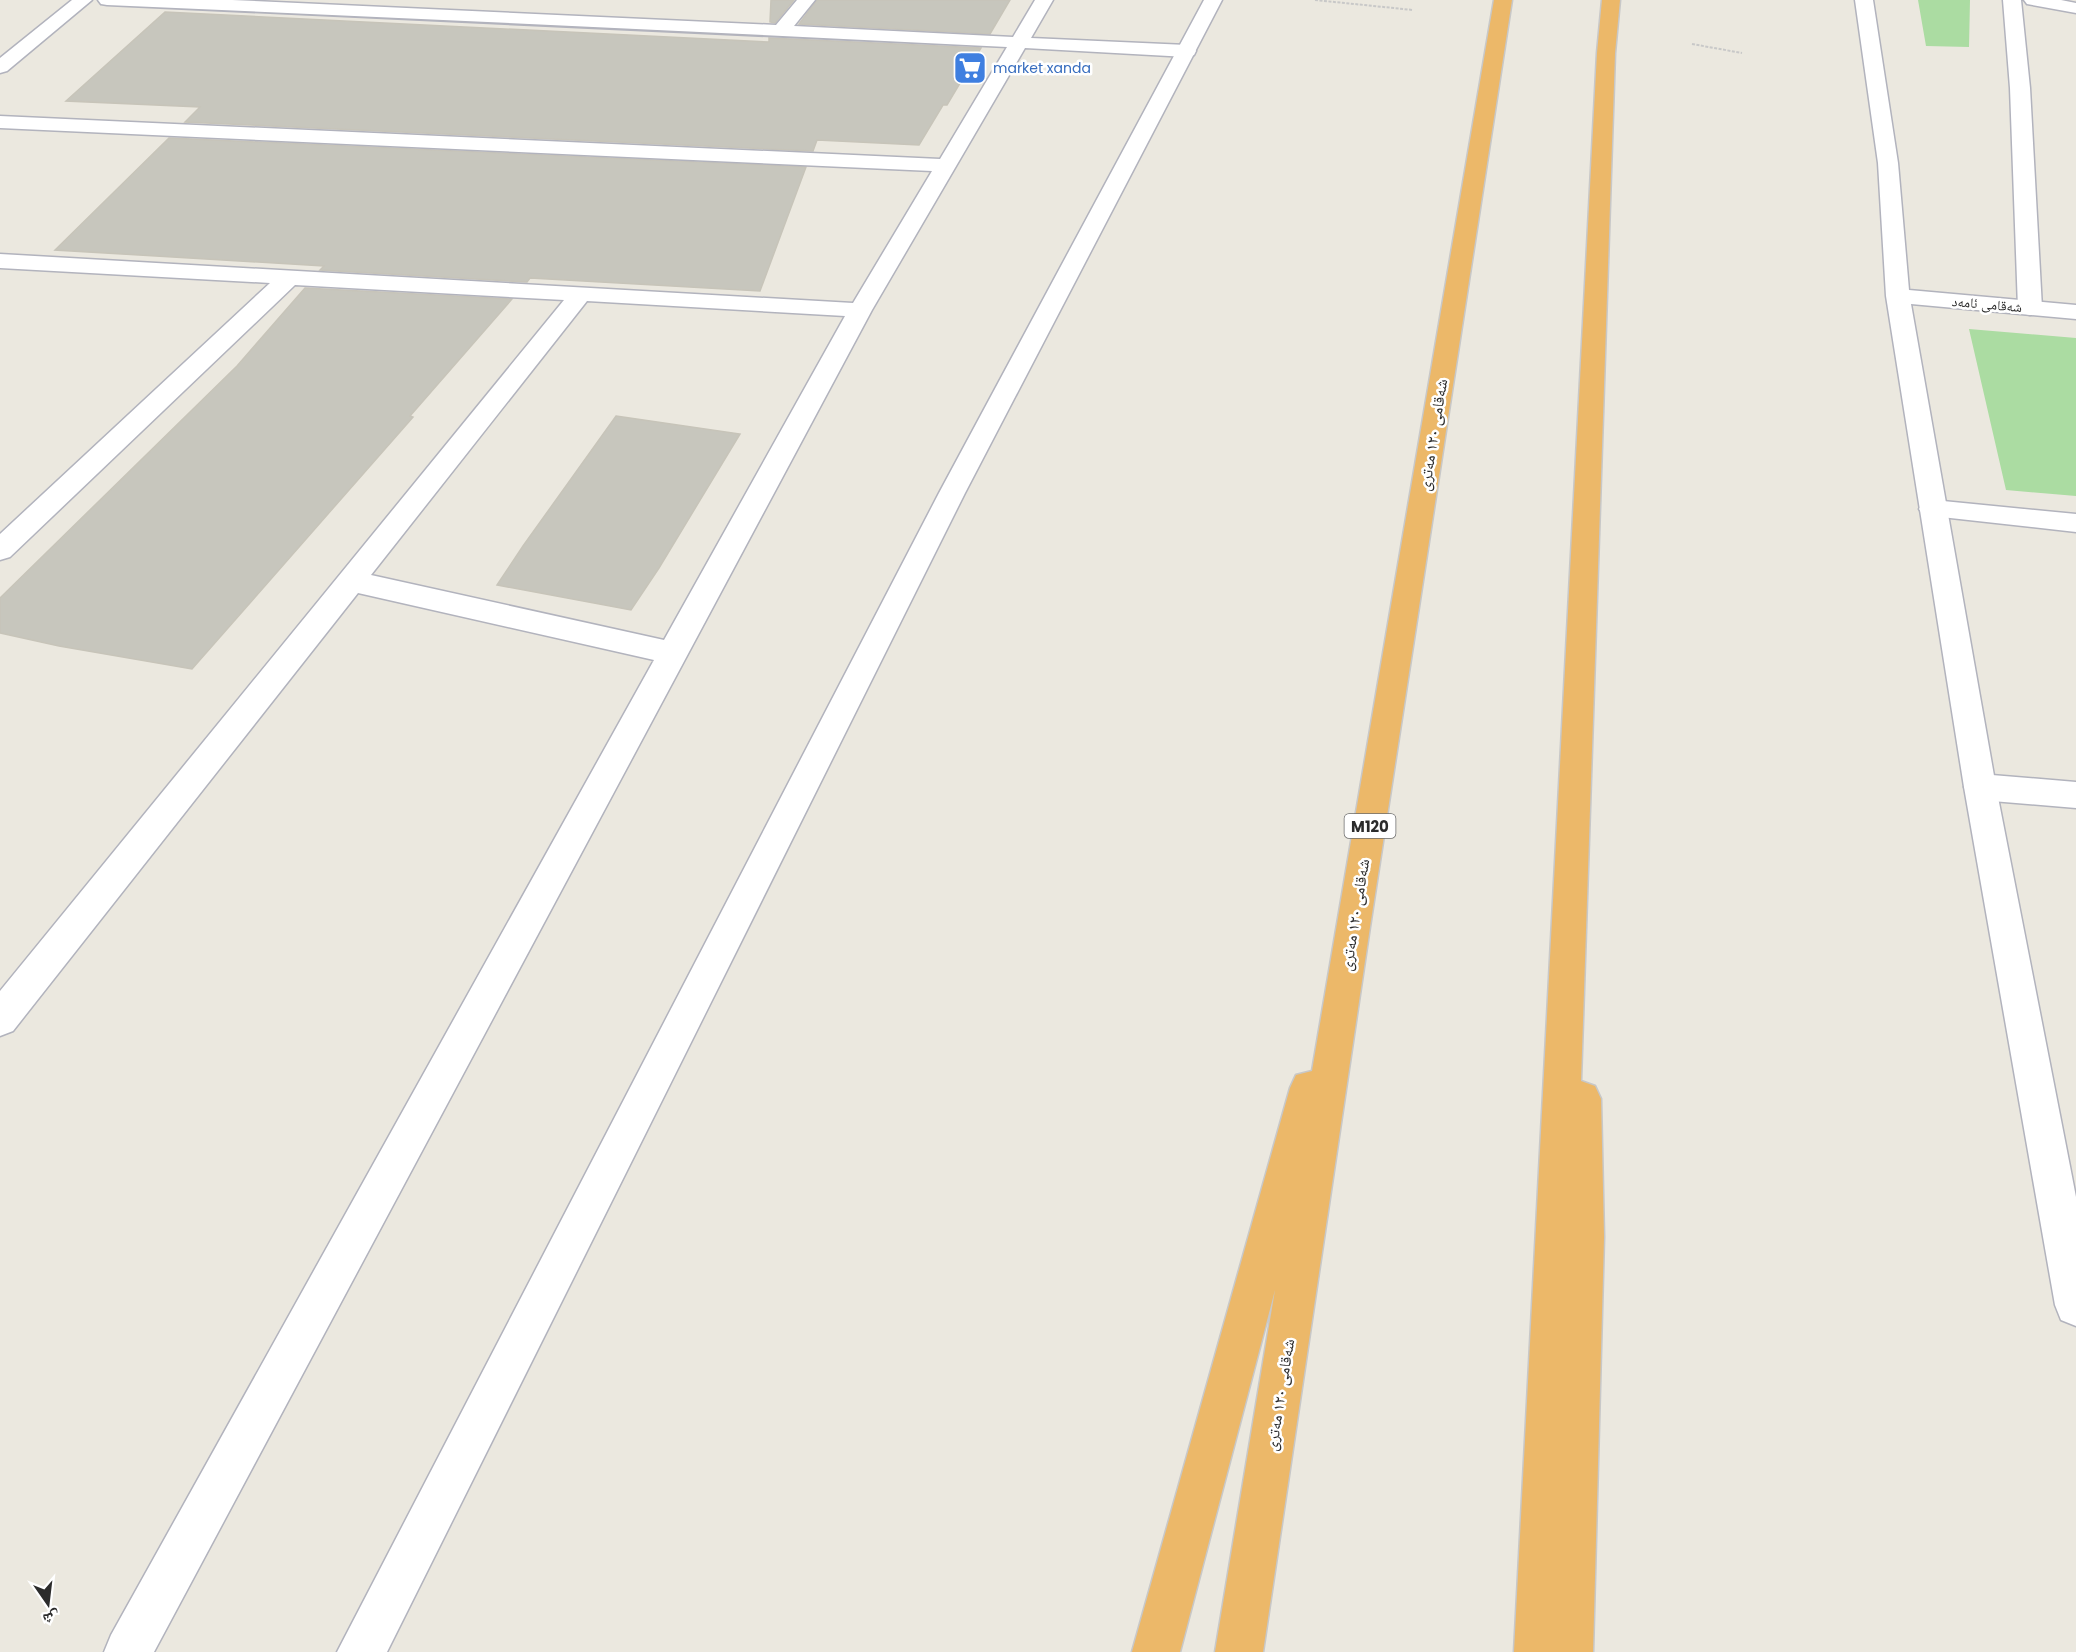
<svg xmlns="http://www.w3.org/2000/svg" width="2076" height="1652" viewBox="0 0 2076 1652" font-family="Poppins,'Noto Naskh Arabic',sans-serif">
  <rect width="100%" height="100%" fill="#ebe8df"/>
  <path fill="#abdca2" d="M1918,0H1970L1969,47L1926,46Z
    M1969,329L2076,338V496L2006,490Z"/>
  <path fill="#c7c6bd" stroke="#c7c4b9" stroke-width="1.5" d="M771,0H794L775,23L770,22Z
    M817,0H1010L990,34L799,24Z
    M165,12L769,42V38L981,48L947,105H943L919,145L817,140L813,151L185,122L200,107L66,101Z
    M169,138L806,167L760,291L530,278L527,282L320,270L324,266L55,250Z
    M305,288L512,299L410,416L413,417L192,669L59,646L0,633V598L237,366Z
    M616,416L740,434L659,568L631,610L497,585L523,546Z"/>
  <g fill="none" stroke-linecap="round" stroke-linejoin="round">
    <g stroke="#b2b3bd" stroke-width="3">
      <path id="minor" d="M72,0H92L7,71L0,73V58Z
        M98,0H232L776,25L797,0H815L794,26L1013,37L1035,0H1053L1031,38L1187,45L1194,47L1196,51L1194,55L1187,57L1025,48L872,310L154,1652H104L111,1635L654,660L358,593L13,1031L0,1036V991L564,300L295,285L10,557L0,560V534L270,283L0,268V254L853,303L932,171L0,128V116L940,159L1007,47C707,32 407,18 107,5L101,4ZM587,301L845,316L664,640L371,575Z
        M2003,0H2021L2030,88L2042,308L2038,313L2030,315L2022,313L2018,308L2010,88Z
        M2024,0H2061L2076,3V13L2027,4Z
        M1933,500L2076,514V532L1923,515L1919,509L1923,503Z
        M1980,774L2076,782V808L1980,800L1969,796L1964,787L1969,778Z"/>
    </g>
    <g stroke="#b2b3bd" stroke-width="3">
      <path id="tertiary" d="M1204,0H1222L965,493L387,1652H337L939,493Z
        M1855,0H1873L1898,163L1909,290L2076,305V319L1911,304L1996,787L2076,1197V1326L2061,1320L2055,1305L1964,787L1886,296L1878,163Z"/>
    </g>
    <g stroke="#c8c8c8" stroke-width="3">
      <path id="motorway" d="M1494,0H1512L1370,927L1263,1652H1215L1275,1290L1180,1652H1132L1290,1088L1296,1075L1312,1071Z
        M1602,0H1620L1615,53L1581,1081L1595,1086L1601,1099L1604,1237L1593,1652H1514L1597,53Z"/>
    </g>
    <path stroke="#c8c8c8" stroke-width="2" stroke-dasharray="3 1.5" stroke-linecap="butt" d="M1315,0L1413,10
      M1692,44L1742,53"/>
    <use href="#minor" fill="#fff" fill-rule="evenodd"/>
    <use href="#tertiary" fill="#fff" fill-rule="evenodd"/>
    <use href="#motorway" fill="#ecb869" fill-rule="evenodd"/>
  </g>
  <defs>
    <g id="supermarket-square" transform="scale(1.725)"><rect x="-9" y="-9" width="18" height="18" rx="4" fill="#3f7fe0" stroke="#fff"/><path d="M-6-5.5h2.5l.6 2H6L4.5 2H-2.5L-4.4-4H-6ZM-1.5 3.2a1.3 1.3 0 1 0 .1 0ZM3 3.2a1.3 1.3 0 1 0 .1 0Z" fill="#fff"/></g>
  </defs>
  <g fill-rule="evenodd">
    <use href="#supermarket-square" x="970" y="68"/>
  </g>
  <g text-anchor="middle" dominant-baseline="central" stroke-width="5" stroke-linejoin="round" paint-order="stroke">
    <g font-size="14" fill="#366cbe" stroke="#fff" text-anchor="start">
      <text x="993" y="68">market xanda</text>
    </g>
    <g font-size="14" fill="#2b2b2b" stroke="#fff">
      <text transform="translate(1987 304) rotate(5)">شەقامی ئامەد</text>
    </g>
    <rect fill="#fff" stroke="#6b6b6b" stroke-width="1.5" x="1344.5" y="814" width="51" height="24" rx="4.5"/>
    <g font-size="15" font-weight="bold" fill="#2b2b2b">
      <text x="1370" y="826">M120</text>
    </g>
    <g font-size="16" fill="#2b2b2b" stroke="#fff">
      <text transform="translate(1433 435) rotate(-81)">شەقامی ١٢٠ مەتری</text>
      <text transform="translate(1355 915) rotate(-81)">شەقامی ١٢٠ مەتری</text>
      <text transform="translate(1280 1395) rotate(-81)">شەقامی ١٢٠ مەتری</text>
    </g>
  </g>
  <g transform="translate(48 1604) rotate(166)" stroke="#ffffff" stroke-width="4.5" paint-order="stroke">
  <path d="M0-4.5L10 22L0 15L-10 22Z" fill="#2b2b2b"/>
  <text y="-9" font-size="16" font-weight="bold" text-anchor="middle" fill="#2b2b2b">ش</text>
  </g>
</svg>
